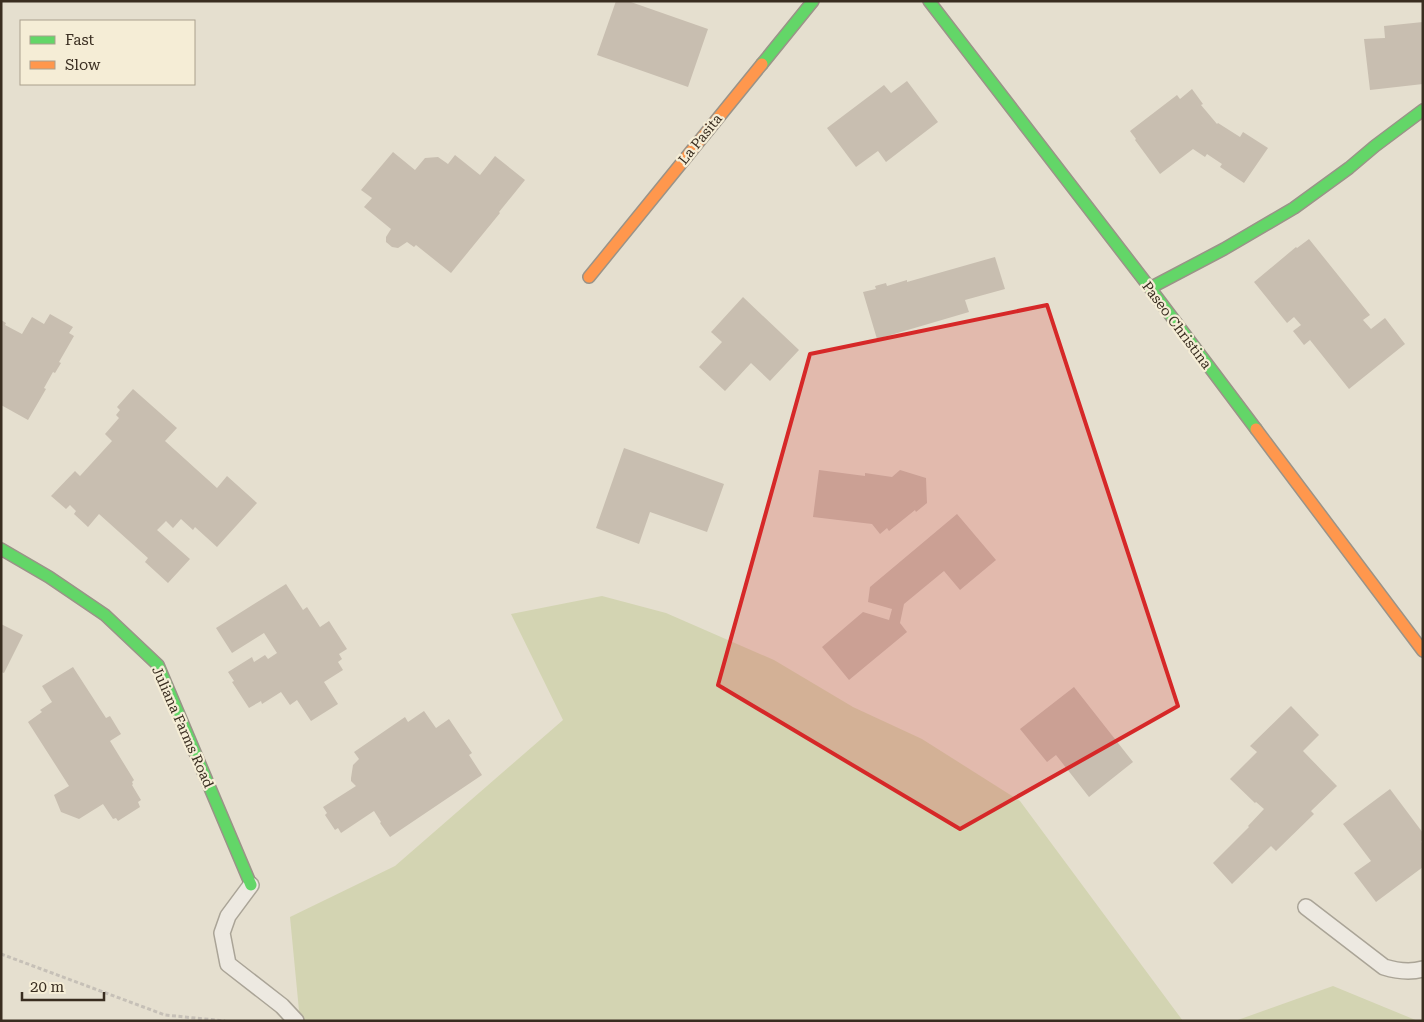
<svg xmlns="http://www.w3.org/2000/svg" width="1424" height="1022" viewBox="0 0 1424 1022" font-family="'Roboto Serif',serif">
  <rect width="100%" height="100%" fill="#e5dfcf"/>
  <path fill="#d3d4b2" d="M602,596L666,613L774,660L853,707L922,739L1020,801L1183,1021H300L290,917L395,866L563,720L511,614Z
    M1333,986L1418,1021H1235Z"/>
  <path fill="#c8beb0" d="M616,1H628L708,29L688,87L597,55Z
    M1423,22V84L1370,90L1364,39L1385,38L1384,26Z
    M907,81L938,122L886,162L878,151L856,167L827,128L884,85L891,93Z
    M1192,89L1203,104L1201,105L1217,124L1218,123L1240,137L1243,132L1268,148L1244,183L1220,167L1222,164L1207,154L1205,157L1193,149L1160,174L1135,140L1136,139L1130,131L1177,95L1180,99Z
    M393,152L415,170L425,158L438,157L448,164L455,155L480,175L495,156L525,180L499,212L500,213L451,273L416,245L414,247L407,242L398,248L392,247L386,242V237L391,229L364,207L372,198L361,190Z
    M1309,239L1370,315L1363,320L1371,329L1385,318L1405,344L1349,389L1310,340L1304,345L1293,331L1301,325L1294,317L1287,323L1254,282L1296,247L1297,248Z
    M995,257L1005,289L965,300L969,312L877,339L863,292L876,289L875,286L886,283L887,286L907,280V282Z
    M743,297L799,350L770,381L751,363L725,391L699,367L722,342L711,332Z
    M50,314L73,327L69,333L74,336L59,362L61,363L55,373L53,372L44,388L46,389L28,420L1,405V320L6,323L5,325L22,334L32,317L44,324Z
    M133,389L177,428L165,441L217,488L227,476L257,503L217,547L195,527L193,530L181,519L173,528L166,521L157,530L190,559L168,583L145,562L148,558L99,514L88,527L74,514L76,511L70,505L66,509L51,496L75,471L80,476L112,441L105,434L119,418L116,415L120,410L117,407Z
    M624,448L724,484L707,532L650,512L639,544L596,528Z
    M819,470L865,476V473L892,477L900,470L926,478L927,503L916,512L915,510L889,531L887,528L880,534L872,524L813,517Z
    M957,514L996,560L960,590L944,571L904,604L900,623L907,632L849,680L822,647L863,612L889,620L892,609L868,602L870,587Z
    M286,584L303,610L307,607L320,627L329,621L347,649L339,654L342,659L338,662L343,670L324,682L338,704L311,721L297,700L290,705L281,692L262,704L261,701L249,708L232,682L234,681L228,672L252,657L254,662L265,655L268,659L277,653L264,633L232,653L216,628Z
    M1,624L23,635L4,673L1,672Z
    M73,667L106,718L110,716L121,734L110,741L134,780L132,782L133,784L132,785L141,800L138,802L140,807L118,821L116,818L113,819L103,804L79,819L61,812L54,795L69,786L28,722L42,712L40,710L52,702L42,686Z
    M1074,687L1133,762L1089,797L1056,755L1047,762L1020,729Z
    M1291,706L1319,735L1303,751L1337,786L1311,811L1314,814L1276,851L1271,846L1232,884L1213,863L1249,827L1248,826L1264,809L1256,802L1255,803L1230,779L1257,752L1250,746Z
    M424,711L436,728L449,719L472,753L469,755L482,775L390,837L380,823L381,822L374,811L341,833L338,828L335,830L325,815L327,813L323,807L356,786L351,781V778L353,765L359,759L354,752L405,717L408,722Z
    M1390,789L1423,833V840L1421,842L1423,843V867L1376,902L1354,873L1371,861L1343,824Z"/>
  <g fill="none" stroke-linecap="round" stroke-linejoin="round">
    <g stroke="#aaa497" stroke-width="18">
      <path id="lane" d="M251,885L228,916L222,933L228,964L282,1006L296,1021
        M1306,907L1384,967C1397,971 1409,973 1423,969"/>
    </g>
    <g stroke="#9a9388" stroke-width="14">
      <path id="fast" d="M929,1L1150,288L1256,429
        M762,64L813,1
        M1150,288L1224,249L1294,208L1349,168L1375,146L1423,110
        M1,549L49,577L105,615L158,665L251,885"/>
    </g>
    <g stroke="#9a9388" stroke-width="14">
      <path id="slow" d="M589,277L762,64
        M1256,429L1423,651"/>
    </g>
    <path stroke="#c6c0b7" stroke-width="3" stroke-dasharray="4 2.5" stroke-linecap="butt" d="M1,954L165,1015L225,1021"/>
    <use href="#lane" stroke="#ede9e1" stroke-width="15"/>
    <use href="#fast" stroke="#63d668" stroke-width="11"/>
    <use href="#slow" stroke="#ff974d" stroke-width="11"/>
  </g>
  <path fill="#d62828" fill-opacity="0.2" stroke="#d62828" stroke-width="4" stroke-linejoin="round" d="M1047,305L1178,706L960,829L718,685L810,354Z"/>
  <g text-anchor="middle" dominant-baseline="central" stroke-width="4.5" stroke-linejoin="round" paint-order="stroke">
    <g font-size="14" fill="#392d20" stroke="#f5edd6">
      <text transform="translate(700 139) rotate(-51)">La Pasita</text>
      <text transform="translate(1177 325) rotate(53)">Paseo Christina</text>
      <text transform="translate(183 727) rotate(66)">Juliana Farms Road</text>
    </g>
  </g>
  <rect width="1424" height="1022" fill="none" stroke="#392d20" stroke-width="5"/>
  <rect x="20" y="20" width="175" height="65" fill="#f5edd6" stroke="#aaa08d"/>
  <rect x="30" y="36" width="25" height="8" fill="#63d668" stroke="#aaa08d"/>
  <text x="65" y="45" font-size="15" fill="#392d20">Fast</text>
  <rect x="30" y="61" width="25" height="8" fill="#ff974d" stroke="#aaa08d"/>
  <text x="65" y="70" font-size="15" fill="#392d20">Slow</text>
  <path d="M22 992v8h82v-8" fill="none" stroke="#392d20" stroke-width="2.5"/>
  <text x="30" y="992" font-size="15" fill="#392d20" stroke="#f5edd6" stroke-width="4" paint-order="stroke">20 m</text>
</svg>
